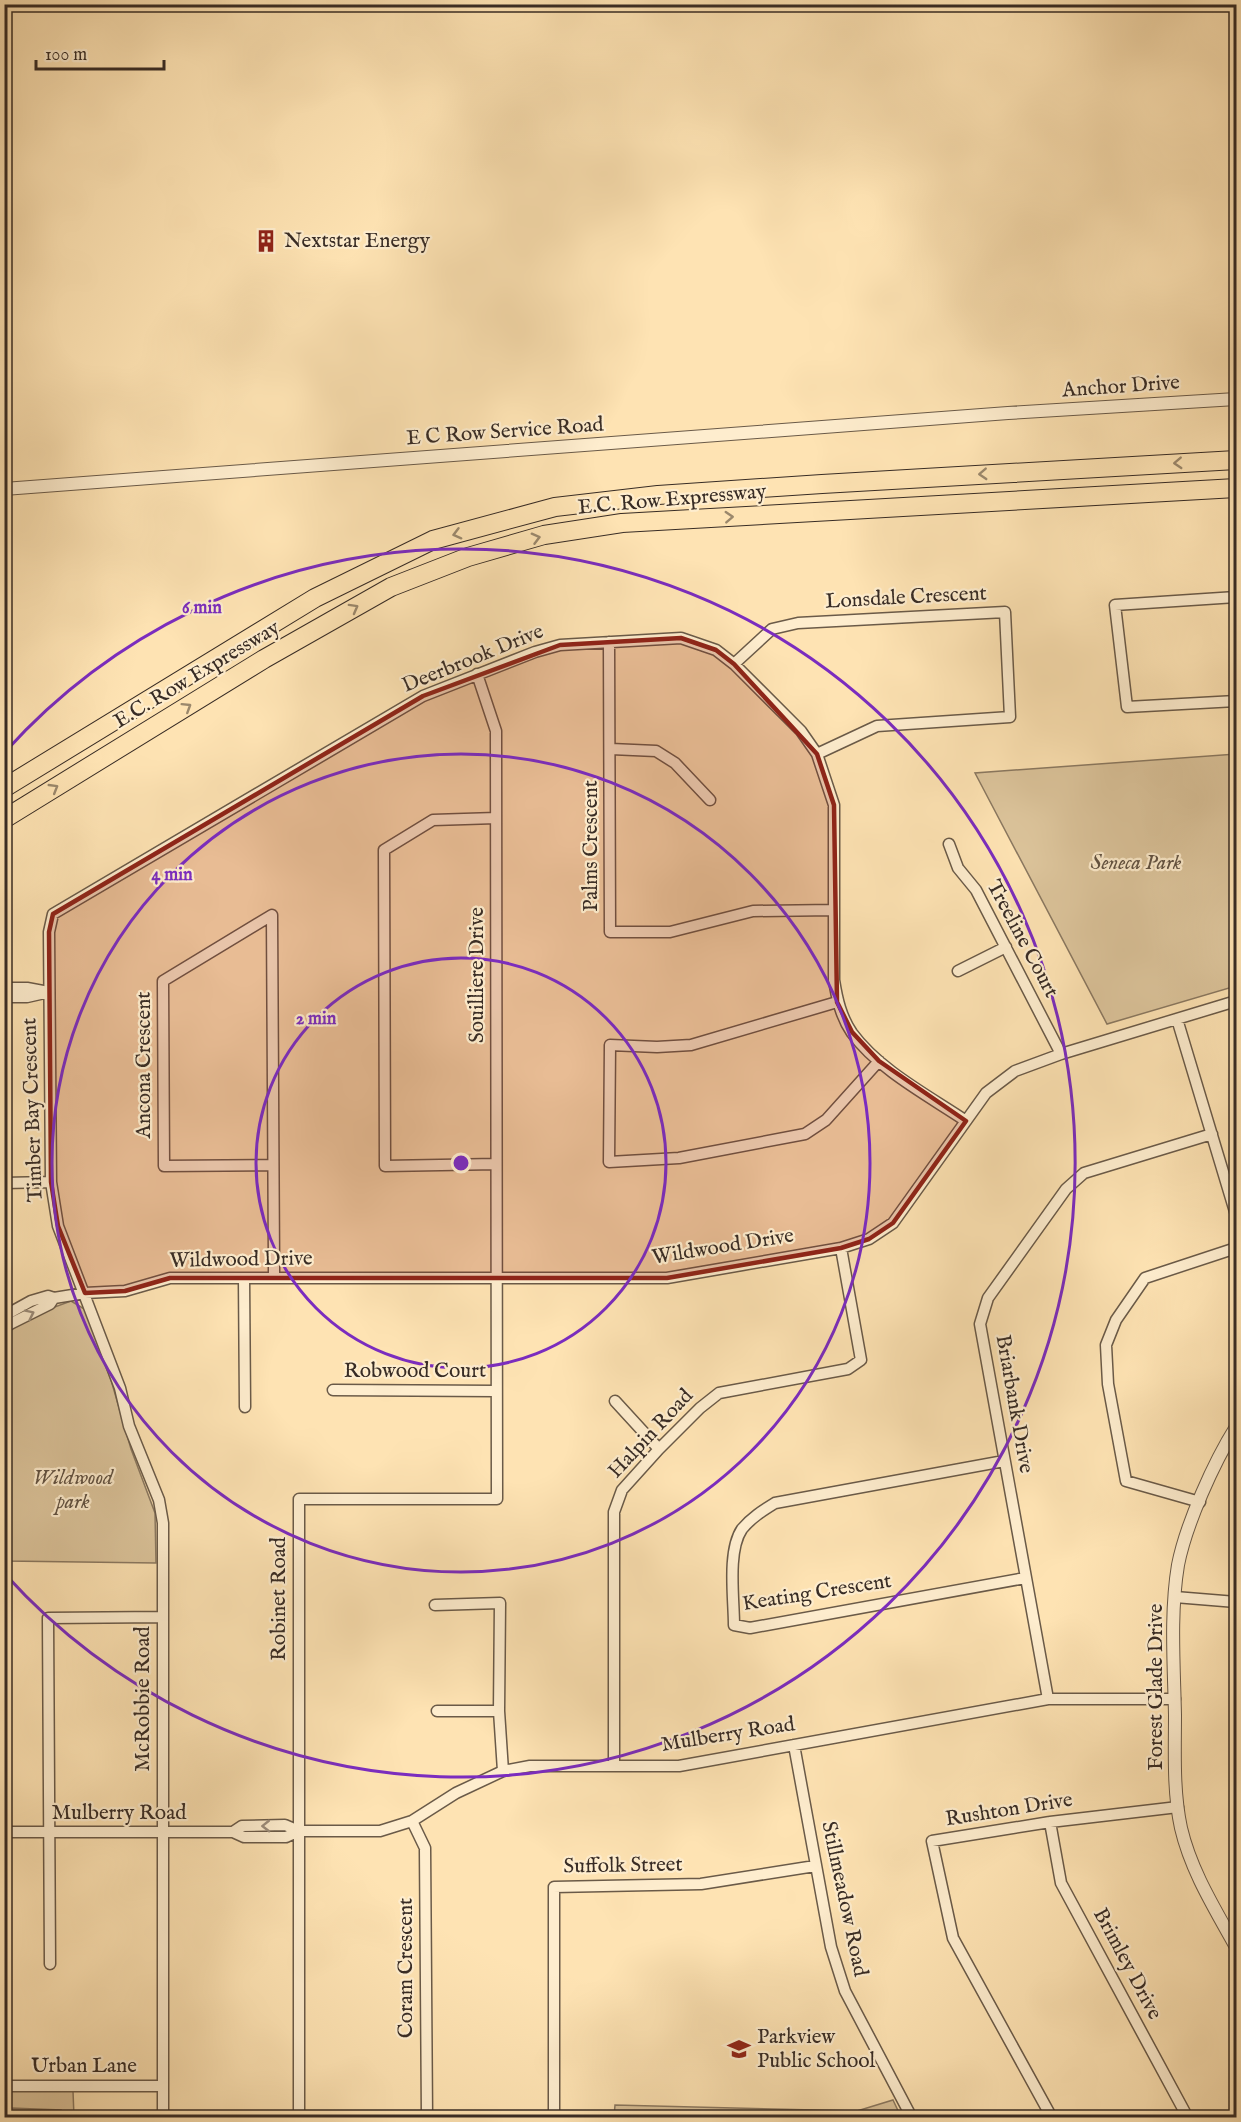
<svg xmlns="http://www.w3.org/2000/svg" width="1241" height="2122" viewBox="0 0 1241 2122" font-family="'IM FELL English',serif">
  <rect width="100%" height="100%" fill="#fee3b3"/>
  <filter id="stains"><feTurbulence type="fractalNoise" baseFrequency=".00333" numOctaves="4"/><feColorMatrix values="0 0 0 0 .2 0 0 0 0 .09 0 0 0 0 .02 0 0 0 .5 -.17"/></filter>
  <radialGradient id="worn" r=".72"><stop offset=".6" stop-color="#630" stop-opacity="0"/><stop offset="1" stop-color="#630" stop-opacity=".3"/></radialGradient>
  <path fill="#dcc49b" stroke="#8a7860" stroke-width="1.5" d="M1236,754V986L1107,1024L975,773Z
    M71,1301L86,1310L111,1380L131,1449L155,1513L156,1563L5,1561V1334L30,1316Z
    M5,2090L73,2091L74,2117L5,2118Z
    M893,2100L901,2117H614L615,2105L857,2111Z"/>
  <path fill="#bba583" stroke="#87755d" stroke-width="1.5" d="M11,2108L61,2110V2117H5V2113Z"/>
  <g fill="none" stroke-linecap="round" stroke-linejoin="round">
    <g stroke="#6a5a48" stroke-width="13">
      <path id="minor" d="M1236,597L1115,605L1127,707L1236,701
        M609,642L610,932H670L753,911L833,910
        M734,664L772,629L798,623L1005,612L1010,717L877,726L817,754
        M611,749L656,751L675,763L710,800
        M949,844L958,868L976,890L1061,1054
        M958,971L1006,947
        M4,988H27L43,991
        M4,997H27L49,992
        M837,1002L691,1045L657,1047L610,1045L609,1162L679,1158L805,1134L826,1120L879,1061
        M1177,1019L1236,1215
        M496,1164L385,1166L384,850L433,820L496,818
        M273,1165L164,1166L163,981L272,915L274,1264V1278
        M4,1183L51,1182
        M244,1278L245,1407
        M4,1316L31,1301L48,1296L54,1298L85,1293L125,1291L170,1278H667L841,1248L869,1239L893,1223L986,1093L1015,1071L1061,1054L1236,1001
        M4,1328L10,1324L50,1304L54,1298
        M333,1390L496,1391
        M615,1401L659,1449
        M1004,1461L775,1503C762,1511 751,1518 742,1529C727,1551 734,1599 734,1625L750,1628L1025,1578
        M1200,1502L1126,1481L1108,1384L1106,1345L1116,1320L1145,1278L1236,1248
        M1175,1597L1236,1602
        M435,1605L500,1603L499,1711L503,1771
        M1048,1699L980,1324L988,1298L1066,1189L1084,1173L1212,1134
        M437,1711H499
        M794,1745L831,1947L845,1991L912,2118
        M614,1766V1512L622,1490L659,1449L700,1408L719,1393L848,1369L861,1360L841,1248
        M412,1821L425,1848L427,2118
        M1050,1822L1061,1883L1188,2118
        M4,1832H233L244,1837H286L299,1831
        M233,1832L242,1826L285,1825L299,1831H380L412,1821L456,1793L503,1771L530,1766H679L1048,1699H1175
        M50,1964L48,1618L163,1617
        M4,2086H163
        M163,2118V1523L159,1500L129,1426L120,1388L58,1226L51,1182L49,932L53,914L423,696L535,652L560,645L681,638L716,650L734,664L801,731L817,754L834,805V980C837,999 841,1017 852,1033C879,1070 929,1096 966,1121
        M299,2118V1499H497L496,731L477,674
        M554,2118V1887L701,1884L815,1866
        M1052,2118L953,1938L932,1841L1050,1822L1178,1807"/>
    </g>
    <g stroke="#6a5a48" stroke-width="14">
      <path id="tertiary" d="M4,489L1008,413L1236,399
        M1236,1427C1214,1462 1186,1524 1178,1565C1170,1613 1174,1666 1175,1715C1175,1752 1173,1791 1181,1828C1191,1871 1215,1909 1236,1947"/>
    </g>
    <g stroke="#382c25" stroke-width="20">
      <path id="motorway" d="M4,788L315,598L433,540L555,507L658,495L822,484L1236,460
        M4,819L264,659L391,587L468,557L544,535L622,523L1236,488"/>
    </g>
    <use href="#minor" stroke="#feedce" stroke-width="10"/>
    <use href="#tertiary" stroke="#feedce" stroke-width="12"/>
    <use href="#motorway" stroke="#fee3b3" stroke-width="18"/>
  </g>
  <defs><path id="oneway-chevron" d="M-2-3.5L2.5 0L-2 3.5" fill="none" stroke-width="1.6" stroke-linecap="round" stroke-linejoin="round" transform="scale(1.5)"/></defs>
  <g stroke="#9b886c">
    <use href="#oneway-chevron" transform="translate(1178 463) rotate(177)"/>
    <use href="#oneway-chevron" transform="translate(983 474) rotate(177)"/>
    <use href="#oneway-chevron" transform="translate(729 517) rotate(-3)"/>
    <use href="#oneway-chevron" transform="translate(457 534) rotate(165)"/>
    <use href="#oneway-chevron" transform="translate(536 538) rotate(-15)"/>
    <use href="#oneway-chevron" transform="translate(354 608) rotate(-29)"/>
    <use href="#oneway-chevron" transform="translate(187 707) rotate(-32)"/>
    <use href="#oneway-chevron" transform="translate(54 788) rotate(-31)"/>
  </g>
  <g stroke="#9b8c7a">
    <use href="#oneway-chevron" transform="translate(30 1314) rotate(-26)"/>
    <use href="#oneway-chevron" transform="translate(266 1826) rotate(179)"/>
  </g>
  <path fill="#8f2418" fill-opacity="0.2" stroke="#8f2418" stroke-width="4.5" stroke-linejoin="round" d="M681,638L716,650L734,664L817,754L834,805L837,1002L852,1032L879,1061L966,1121L893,1223L869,1239L841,1248L667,1278H170L125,1291L85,1293L58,1226L51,1182L49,932L53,914L423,696L560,645Z"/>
  <g fill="none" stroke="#7b2cbf" stroke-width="3">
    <circle cx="461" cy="1163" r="205"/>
    <circle cx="461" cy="1163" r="409"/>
    <path d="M5 752A614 614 0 1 1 5 1574"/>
  </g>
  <defs>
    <g id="building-bare" transform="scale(1.8)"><path d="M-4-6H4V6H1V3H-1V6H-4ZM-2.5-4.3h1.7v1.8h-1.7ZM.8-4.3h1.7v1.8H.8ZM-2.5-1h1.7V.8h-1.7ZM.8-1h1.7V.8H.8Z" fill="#8f2418" stroke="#feedce" stroke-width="2.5" paint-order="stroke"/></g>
    <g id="school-bare" transform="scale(1.8)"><path d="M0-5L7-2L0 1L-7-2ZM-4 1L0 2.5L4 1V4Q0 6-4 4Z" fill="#8f2418" stroke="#feedce" stroke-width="2.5" paint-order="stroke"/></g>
  </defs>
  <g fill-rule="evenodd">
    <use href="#building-bare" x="266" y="241"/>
    <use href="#school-bare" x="739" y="2049"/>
  </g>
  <g text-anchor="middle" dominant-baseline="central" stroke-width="4.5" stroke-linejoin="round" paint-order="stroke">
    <g font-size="21" fill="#382c25" stroke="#feedce" text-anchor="start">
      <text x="284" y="241">Nextstar Energy</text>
      <text x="757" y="2037">Parkview<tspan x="757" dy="24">Public School</tspan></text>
    </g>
    <g font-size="21" fill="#382c25" stroke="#feedce">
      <text transform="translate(1121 387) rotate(-4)">Anchor Drive</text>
      <text transform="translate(505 432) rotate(-4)">E C Row Service Road</text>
      <text transform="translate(672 500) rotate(-5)">E.C. Row Expressway</text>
      <text transform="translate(906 598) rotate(-3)">Lonsdale Crescent</text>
      <text transform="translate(473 659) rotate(-22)">Deerbrook Drive</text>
      <text transform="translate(197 675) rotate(-31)">E.C. Row Expressway</text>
      <text transform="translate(591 846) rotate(-90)">Palms Crescent</text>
      <text transform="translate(1022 939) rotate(62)">Treeline Court</text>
      <text transform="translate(477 975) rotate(-90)">Souilliere Drive</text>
      <text transform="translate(144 1065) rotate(-90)">Ancona Crescent</text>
      <text transform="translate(33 1110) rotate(-92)">Timber Bay Crescent</text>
      <text transform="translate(723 1247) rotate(-9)">Wildwood Drive</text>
      <text transform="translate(241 1260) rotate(-1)">Wildwood Drive</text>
      <text x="415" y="1371">Robwood Court</text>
      <text transform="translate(1014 1404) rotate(80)">Briarbank Drive</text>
      <text transform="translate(651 1434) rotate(-47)">Halpin Road</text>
      <text transform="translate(817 1593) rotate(-9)">Keating Crescent</text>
      <text transform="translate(279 1599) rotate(-90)">Robinet Road</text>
      <text transform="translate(1156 1687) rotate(-90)">Forest Glade Drive</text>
      <text transform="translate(143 1699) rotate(-90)">McRobbie Road</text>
      <text transform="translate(728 1735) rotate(-9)">Mulberry Road</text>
      <text transform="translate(1009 1810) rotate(-9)">Rushton Drive</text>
      <text x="119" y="1813">Mulberry Road</text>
      <text transform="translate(623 1866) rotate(-1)">Suffolk Street</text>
      <text transform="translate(844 1899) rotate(78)">Stillmeadow Road</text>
      <text transform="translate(1127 1964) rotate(62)">Brimley Drive</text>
      <text transform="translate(406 1968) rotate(-90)">Coram Crescent</text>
      <text x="84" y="2066">Urban Lane</text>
    </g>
    <g font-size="21" font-style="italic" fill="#615242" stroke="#feedce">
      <text x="1136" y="863">Seneca Park</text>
      <text x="73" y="1478">Wildwood<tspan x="73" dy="24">park</tspan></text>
    </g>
  </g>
  <circle cx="461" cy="1163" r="9" fill="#7b2cbf" stroke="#feedce" stroke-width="3"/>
  <g font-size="18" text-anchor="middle" font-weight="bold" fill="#7b2cbf" stroke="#feedce" stroke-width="4.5" stroke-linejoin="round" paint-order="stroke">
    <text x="202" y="613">6 min</text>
    <text x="172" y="880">4 min</text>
    <text x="316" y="1024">2 min</text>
  </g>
  <rect width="1241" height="2122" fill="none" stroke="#fee3b3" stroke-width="24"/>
  <rect x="6" y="6" width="1229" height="2110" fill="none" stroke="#382c25" stroke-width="3"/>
  <rect x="12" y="12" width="1217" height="2098" fill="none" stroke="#382c25" stroke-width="1.5"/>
  <path d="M36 60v9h128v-9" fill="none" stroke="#382c25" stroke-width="3"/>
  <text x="45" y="60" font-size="18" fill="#382c25" stroke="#feedce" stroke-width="4.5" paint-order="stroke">100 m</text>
  <rect width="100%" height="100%" filter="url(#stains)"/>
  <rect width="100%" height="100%" fill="url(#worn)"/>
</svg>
